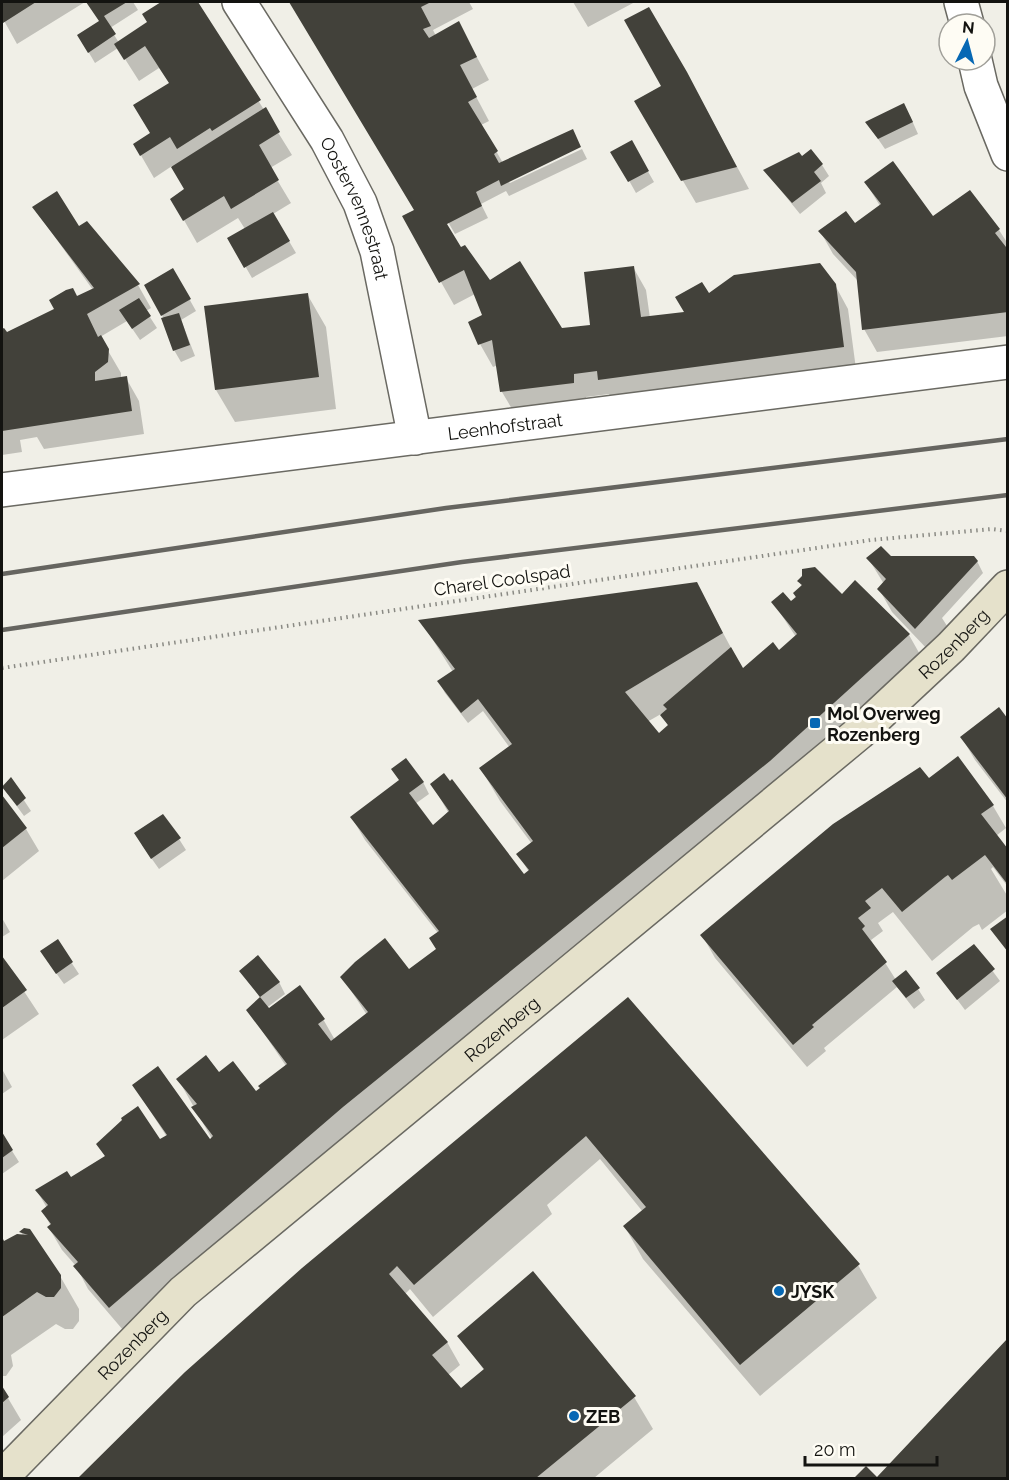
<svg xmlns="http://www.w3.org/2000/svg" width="1009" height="1480" viewBox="0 0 1009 1480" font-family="Raleway,sans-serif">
  <rect width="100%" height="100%" fill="#f0efe7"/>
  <path fill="#0003" fill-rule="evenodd" d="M2,2H85L17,44L2,17Z
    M88,2H133L138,10L110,28L119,43L148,23L144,15L164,2H197L292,155L270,168L291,203L273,214L296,253L252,278L229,238L245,229L238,218L197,243L172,199L186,190L172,166L154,178L135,145L151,134L170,84L159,68L139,81L118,48L95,63L85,46L100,22Z
    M292,2H469L473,9L433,30L436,36L471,46L489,80L472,89L489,121L481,125L503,163L508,181L510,183L582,149L587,159L509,196L506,191L481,204L488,218L455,234L448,222L445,223L460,249L490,282L561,330L592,327L633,267L646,290L650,318L686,314L708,295L835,285L848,309L856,369L613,402L609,394L586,397V406L515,414L502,392L498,365L493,367L480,344L484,316L475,294L454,305L441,282L416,211Z
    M573,2H635L588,27Z
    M699,96L749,189L696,203L636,101Z
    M910,116L918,134L885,149L867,123Z
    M631,142L654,182L636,193L613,152Z
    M822,165L829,176L821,183L826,193L800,214L765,171Z
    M866,183L932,218L999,230L1008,244V336L877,352L864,329L858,281L833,254L820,231L855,225L880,206Z
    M34,208L102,240L138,285L151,308L146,311L157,328L140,340L127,321L100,337L121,373V379L126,378L139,401L144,434L44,449L37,437L20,440L22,452L2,455V330L6,334L93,290Z
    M173,270L196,311L181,320L195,356L181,362L174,350L164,319L146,285Z
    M307,294L326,327L336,409L235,422L216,390Z
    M868,558L895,563L977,561L983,573L942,618L949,629L929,651L892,612L879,589L884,584Z
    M799,581L842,596L855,582L909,635L922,658L746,814L123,1330L88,1289L76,1266L62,1250L49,1228L51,1226L43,1212L47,1208L37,1191L70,1179L106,1158L98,1144L159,1141L167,1137L134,1086L210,1141L212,1139L178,1079L219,1074L256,1093L286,1066L248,1010L261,999L241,971L279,982L285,994L265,1009L323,1019L335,1040L367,1015L342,977L408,972L437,950L438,933L365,840L352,818L423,782L429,794L415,804L432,827L448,812L432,784L524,876L529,872L518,854L532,844L500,801L481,769L510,748L483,711L468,723L445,693L439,682L453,672L421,621L696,583L743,670L779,652L796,637L773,602L791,603L802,587ZM661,714L669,727L659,736L647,722Z
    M1008,721V803L975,760L962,738Z
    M10,779L31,811L24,816L2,786Z
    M934,789L993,806L1006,828L996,836L1008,852V887L993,867L991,869L1008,897V910L982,930L979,924L973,927L932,961L893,912L878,923L883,931L871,940L877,950L896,980L918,989L925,1000L914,1009L897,987L824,1048L826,1051L807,1067L715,958L702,935Z
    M2,798L26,829L39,851L2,881Z
    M179,839L186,850L159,869L142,845Z
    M2,918L10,932L2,937Z
    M57,941L79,974L64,984L49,963Z
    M974,946L1000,981L965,1010L938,974Z
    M2,958L39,1014L2,1040Z
    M2,1069L12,1087L2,1094Z
    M536,1074L858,1265L877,1298L760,1396L643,1259L625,1227L643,1212L600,1159L547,1205L552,1214L433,1317L410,1289L405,1294L447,1342L460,1365L448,1375L460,1390L484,1370L459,1336L634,1397L653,1429L594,1478H80L111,1447Z
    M2,1135L19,1162L2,1174Z
    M25,1230L60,1276L79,1309V1321L73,1329H65L56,1324L11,1355L13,1366L6,1376H2V1240L3,1243L23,1236L21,1232Z
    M1008,1340V1478H878Z
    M2,1388L21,1420L2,1437Z"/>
  <path fill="#42413a" d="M2,2H36L3,23Z
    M86,2H127L104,16L116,34L88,53L77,35L99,21Z
    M161,2H198L261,100L212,131L210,128L177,149L170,137L140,156L133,144L150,133L133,105L169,83L145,46L124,60L114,44L147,22L142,14Z
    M289,2H431L421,7L431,26L423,29L429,38L459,21L477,57L460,65L477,97L468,102L498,151L494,154L499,163L573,129L581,147L501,186L499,180L476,192L482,206L447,224L461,247L465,245L490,280L520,261L562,328L590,325L584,272L634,266L641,317L684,312L675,297L702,282L709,293L734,275L820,263L836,284L844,347L598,380L597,371L574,374V383L500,392L492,340L478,345L468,322L482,315L464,270L439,283L402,216L414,210Z
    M649,7L687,72L737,167L681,181L634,101L661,86L624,20Z
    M904,103L913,122L878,139L865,122Z
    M266,107L280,132L259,145L279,180L231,209L224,196L183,221L170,199L184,189L171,167Z
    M632,140L649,171L628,182L610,152Z
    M811,149L823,164L814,172L821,181L792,203L763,170L799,152L802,156Z
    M893,161L933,216L970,190L1000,229L995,233L1006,247L1008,258V312L862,330L856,272L818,231L846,211L855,223L881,204L864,182Z
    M57,191L79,226L87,221L140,284L87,314L98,337L101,335L109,349L108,362L95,372V381L127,376L132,411L2,431V329L4,328L7,332L54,309L49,300L66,290L73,288L77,296L94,288L32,207Z
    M273,212L290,241L244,268L227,238Z
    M173,268L191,299L161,316L144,285Z
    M308,293L319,377L215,390L204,306Z
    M139,298L151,316L132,329L119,310Z
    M179,313L190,345L173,351L161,318Z
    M881,546L891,556H974L978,561L915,629L877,589L886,579L866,558Z
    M815,567L842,594L855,580L910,634L770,761L343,1107L109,1308L73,1266L78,1262L47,1227L51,1224L41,1211L48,1205L35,1190L67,1171L71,1177L105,1156L96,1144L122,1120L121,1118L138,1106L160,1139L167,1135L132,1085L158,1066L210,1139L213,1136L191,1107L197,1104L176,1079L206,1055L219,1072L233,1061L256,1091L260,1088L258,1086L287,1064L246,1010L260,997L269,1008L300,985L325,1019L318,1024L331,1041L368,1012L340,977L355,962L385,938L409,969L436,949L429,938L439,931L350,817L399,780L391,769L406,758L424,782L409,793L433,825L449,811L430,784L444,773L450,781L452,779L524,874L529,870L516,854L533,841L479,768L512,744L478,699L461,713L437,681L455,669L418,620L697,582L723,633L625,692L659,733L668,725L660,715L667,709L663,705L731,647L743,668L773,642L779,650L797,634L771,602L783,592L791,601L796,597L793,593L802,585L797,581L802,576V569Z
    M999,707L1008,719V800L960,737Z
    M958,756L994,805L981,814L1008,849V885L985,855L952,880L948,875L945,877L902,912L882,888L865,901L871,908L858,918L865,926L862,929L887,962L812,1025L814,1027L793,1045L700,935L833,824L920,767L929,778Z
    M11,777L26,798L17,806L2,787Z
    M2,795L27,828L2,848Z
    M163,814L181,838L151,859L134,833Z
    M1008,916V952L990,929Z
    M58,939L73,962L56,974L40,951Z
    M974,944L995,969L957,1000L936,973Z
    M258,955L280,982L260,997L239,971Z
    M2,956L27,990L2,1008Z
    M906,970L920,988L906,998L892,981Z
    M628,997L860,1264L740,1365L623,1226L646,1207L586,1136L414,1285L397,1266L389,1274L448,1342L432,1355L461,1388L484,1369L457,1336L533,1271L636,1396L536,1478H78L185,1372L302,1268Z
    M2,1132L13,1150L2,1158Z
    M24,1228L30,1229L61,1275V1288L54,1297H46L37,1292L2,1317V1237L4,1241L17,1234L28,1235L19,1232Z
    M1008,1338V1478H854L866,1466L877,1477Z
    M2,1386L9,1397L2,1403Z"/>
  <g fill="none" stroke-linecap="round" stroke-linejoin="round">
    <g stroke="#6a6962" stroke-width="36">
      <g id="minor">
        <path id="s1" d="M239,2L327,140L360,203L377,251L415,438"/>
        <path d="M961,2L967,24"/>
        <path d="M975,60L981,86L1008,154"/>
        <path id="s2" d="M2,490L1008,362"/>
      </g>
    </g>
    <g stroke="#6a6962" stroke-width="36">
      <g id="secondary">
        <path id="s3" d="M2,1477L183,1292L859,733L951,647L1008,587"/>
      </g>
    </g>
    <path stroke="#8a8a84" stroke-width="4" stroke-dasharray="1.5 4.5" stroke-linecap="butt" d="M2,668L871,540L992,529L1008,531"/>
    <use href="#minor" stroke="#fff" stroke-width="33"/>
    <use href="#secondary" stroke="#e5e1cb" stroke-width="33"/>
    <path stroke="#666560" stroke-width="4.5" d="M2,574L446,508L1008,439
      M2,630L462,562L1008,495"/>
  </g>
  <g fill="#0768b4" stroke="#fefcf4" stroke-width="2">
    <rect x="809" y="717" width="12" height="12" rx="3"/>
    <circle cx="779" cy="1291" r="6"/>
    <circle cx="574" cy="1416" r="6"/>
  </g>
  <g text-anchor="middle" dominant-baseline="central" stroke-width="6" stroke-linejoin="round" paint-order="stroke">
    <g font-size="18" fill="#131310" stroke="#fefcf4">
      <text stroke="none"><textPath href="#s1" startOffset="238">Oostervennestraat</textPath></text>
      <text stroke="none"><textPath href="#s2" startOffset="507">Leenhofstraat</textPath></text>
      <text transform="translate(502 580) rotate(-8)">Charel Coolspad</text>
      <text stroke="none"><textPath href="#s3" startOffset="1266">Rozenberg</textPath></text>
      <text stroke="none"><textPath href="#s3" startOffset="672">Rozenberg</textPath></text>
      <text stroke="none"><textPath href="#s3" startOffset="186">Rozenberg</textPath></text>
    </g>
    <g font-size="18" font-weight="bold" fill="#131310" stroke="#fefcf4" text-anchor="start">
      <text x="827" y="713">Mol Overweg<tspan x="827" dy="21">Rozenberg</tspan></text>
      <text x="791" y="1291">JYSK</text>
      <text x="586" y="1416">ZEB</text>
    </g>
  </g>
  <rect width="1009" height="1480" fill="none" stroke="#131310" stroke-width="6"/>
  <g transform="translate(967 42) rotate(6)"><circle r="28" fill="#fefcf4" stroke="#a09f99" stroke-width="1.5"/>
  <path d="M0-4.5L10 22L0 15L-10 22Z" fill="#0768b4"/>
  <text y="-9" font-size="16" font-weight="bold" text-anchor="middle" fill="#131310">N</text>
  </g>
  <path d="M805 1456v9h132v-9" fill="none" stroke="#131310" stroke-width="3"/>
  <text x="814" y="1456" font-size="18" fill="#131310" stroke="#fefcf4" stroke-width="4.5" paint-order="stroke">20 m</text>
</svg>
